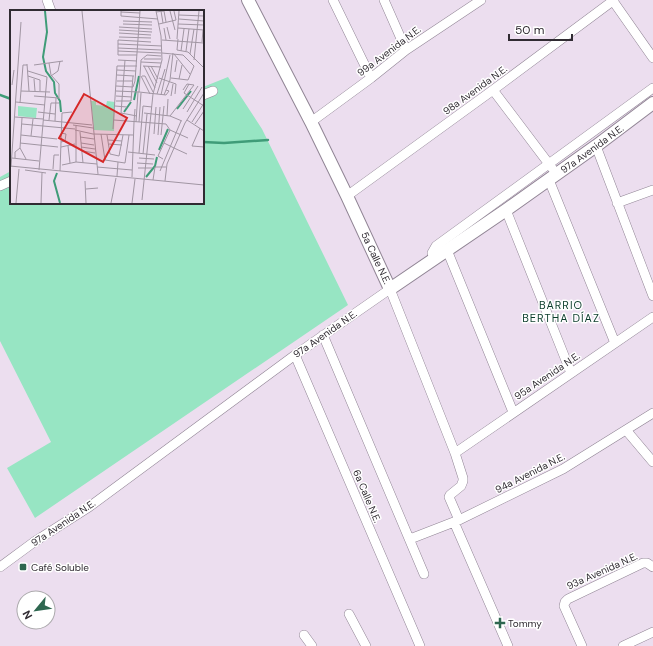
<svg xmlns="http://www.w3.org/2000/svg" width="653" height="646" viewBox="0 0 653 646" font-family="'DM Sans',sans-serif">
  <rect width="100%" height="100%" fill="#ecdeef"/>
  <path fill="#97e5c3" d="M228,77L262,129L348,305L35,518L7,468L51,442L0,341V177L11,171V203H203V87Z"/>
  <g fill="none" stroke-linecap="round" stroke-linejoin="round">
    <path stroke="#3f9c78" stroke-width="2.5" d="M0,95L11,99
      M203,142L224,143L268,140"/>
    <g stroke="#918595" stroke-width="10">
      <path id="minor" d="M47,0L51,11
        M333,0L371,78
        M384,0L406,50
        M613,1L653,58
        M493,90L552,168
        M203,95L213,91
        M311,122L371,78L406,50L481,0
        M596,146L653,296
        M549,180L615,343
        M0,186L11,181
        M347,196L493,90L614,0
        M617,203L653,190
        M506,210L571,373
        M447,250L513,412
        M434,258L432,253L436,246L653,88
        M323,335L424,574
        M295,355L420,646
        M626,430L653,462
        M455,453L653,317
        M454,522L508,646
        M410,539L459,520L563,469L653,413
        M0,567L34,542L89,507L295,355L390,289L455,453L463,478V481L461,486L450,495L449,497L459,520
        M349,614L366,646
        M304,635L312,646
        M582,646L564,606L565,602L568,599L643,563H647L653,567
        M623,646L653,632"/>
    </g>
    <g stroke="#918595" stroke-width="14">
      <path id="tertiary" d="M248,0L311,122L347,196L390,289L506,210L596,146L653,103"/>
    </g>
    <use href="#minor" stroke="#fff" stroke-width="9"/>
    <use href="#tertiary" stroke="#fff" stroke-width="12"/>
  </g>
  <g fill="#2e6750" stroke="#fff" stroke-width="1.5">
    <rect x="19" y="563" width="8" height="8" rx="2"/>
    <path d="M498 617h4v4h4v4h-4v4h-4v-4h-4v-4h4z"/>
  </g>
  <g text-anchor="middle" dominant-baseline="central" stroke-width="3" stroke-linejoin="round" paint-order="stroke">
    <g font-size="10" fill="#302b32" stroke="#fff">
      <text transform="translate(389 51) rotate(-37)">99a Avenida N.E.</text>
      <text transform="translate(475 90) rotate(-36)">98a Avenida N.E.</text>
      <text transform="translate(592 149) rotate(-36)">97a Avenida N.E.</text>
      <text transform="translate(376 258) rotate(65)">5a Calle N.E.</text>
      <text transform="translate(325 334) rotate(-35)">97a Avenida N.E.</text>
      <text transform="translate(547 376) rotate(-34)">95a Avenida N.E.</text>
      <text transform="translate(530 473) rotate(-27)">94a Avenida N.E.</text>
      <text transform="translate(367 496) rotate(67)">6a Calle N.E.</text>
      <text transform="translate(63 523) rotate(-34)">97a Avenida N.E.</text>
      <text transform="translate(602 571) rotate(-24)">93a Avenida N.E.</text>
    </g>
    <g font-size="10" fill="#302b32" stroke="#fff" text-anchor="start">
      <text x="31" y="567">Café Soluble</text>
      <text x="508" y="623">Tommy</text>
    </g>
    <g font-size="11" letter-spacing="1" fill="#0b3c2b" stroke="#fff">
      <text x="561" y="305">BARRIO<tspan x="561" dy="13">BERTHA DÍAZ</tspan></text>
    </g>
  </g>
  <g transform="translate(10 10)">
    <rect width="194" height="194" fill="#ecdeef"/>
    <path d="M81,91H86V95L96,96L97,91L105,92L104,121L84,120ZM8,96L27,98L26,108L8,106Z" fill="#97e5c3"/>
    <path fill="none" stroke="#3f9c78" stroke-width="2" d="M35,1L37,22L33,47L36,61L44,72L45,83L50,91L51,102M124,90L129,66M167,99L181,81M114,102L121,92M149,140L158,119M47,163L44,171L50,193M136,167L145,156L147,147"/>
    <path fill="none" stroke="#a196a3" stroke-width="1" d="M72,1L88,164M111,1V6L148,9M151,1L153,13M160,1L165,20M111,2L130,3M146,2L154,1L156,12M169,5L194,6M169,9L194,11M113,11L142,12M113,14L142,15M149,14L166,10L164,1M168,14L194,15M109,17L142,19M157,17L160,29M154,18L156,30M168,18L194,20M109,20L142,22M109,23L141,25M109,27L141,28M167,29L169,1M168,29L167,40L178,42L194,58M152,30L194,33M192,32L193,20M108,34L152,36M108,38L151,40M108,41L151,43M171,41L174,19M176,41L179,19M152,43L173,45L184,56L178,70L161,68M164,44L180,64M180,44L184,19M127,45H108V30L141,32M151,46L137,45L131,50L129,82L156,85L159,81L156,80M134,49H151M108,50L127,51M115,50L111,103L127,106M184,50L189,1M131,52L151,53M17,54L19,81M24,55L53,51M133,56L151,57M134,56L145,78M138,56L147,73M141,56L148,69M107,60L126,61M18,61L37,67L29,160M165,62L167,50M107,65L124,66M18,66L30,70V81M41,66L48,61L50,51M131,66L140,84M132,66H135L143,82M149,68L166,74L165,84M24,69L25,81M169,69L172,55M107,71H122M179,74L174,83L194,96M2,75L4,60M106,76L123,77L125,71L130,1M11,81L40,82M106,81L129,82M147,84L155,59M151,85L160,45M154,85L160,70L163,43M24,86L49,88V74L41,65L39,53M106,86L122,87M161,86L163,74M106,91H121L123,66M6,92L35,95M10,93L13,55H17M105,96L117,97M173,99L188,76M28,102L45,104M177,102L192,77M134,103L160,106L184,75L177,74L173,80M157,106L158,89M160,106L172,111M5,107L33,109M12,108L10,138L16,149M33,110L82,115M39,110L41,93H49M104,110L156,114L160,120L178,128M177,110L194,121M45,111L46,88M124,112L125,99M126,112L128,82M129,112L131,83M182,112L194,93M12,114L65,119M185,114L194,101M63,115L83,118M66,116V152M190,118L182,136L194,137M103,119L107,56H127M65,120L83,124L123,125M160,120L154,133L164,138M70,122L73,153M91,124L95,150L115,153L119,125M144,124L146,97M11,125L47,129M97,125L100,144L109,146L113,125M148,125L150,97M151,125L154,96M21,126L23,109M70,127L84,129M98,130L112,131M51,132L55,131L56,124L51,123M10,133L48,137M71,133L84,135M99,134L112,135M58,136L60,153M51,137L65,134M71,137L85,139M164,138L177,144M72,141L85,143M118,142L145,145M129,143L133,96L142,97M133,144L137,104M2,148L29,151M5,148V142L10,138M129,148L144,149M153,149L148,146L154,133M127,153L143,154M52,155L66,152L87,154M0,156L194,175M1,157L11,12M87,157L122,160M128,158H142M43,159L44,145H49M15,160L36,163M50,161L52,103L62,102M150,161L171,111M107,166L108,152M122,167L124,112M143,170L145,157H156M75,171L76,193M155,171L157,154L175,113L194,83M76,179L88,178M132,190L143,84L152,50L151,26L146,1M6,193L9,159M31,193L32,163M101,193L106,168M122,193L125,169"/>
    <path fill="#d62828" fill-opacity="0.15" stroke="#d62828" stroke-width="2" d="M74,84L117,108L93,152L49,128Z"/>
    <rect width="194" height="194" fill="none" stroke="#302b32" stroke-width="2"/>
  </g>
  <g transform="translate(36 610) rotate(241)"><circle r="19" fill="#ffffff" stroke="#acaaad"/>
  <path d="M0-3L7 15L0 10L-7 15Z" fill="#2e6750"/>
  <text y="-6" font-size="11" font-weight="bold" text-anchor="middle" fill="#302b32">N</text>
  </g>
  <path d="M509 34v6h63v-6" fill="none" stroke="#302b32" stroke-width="2"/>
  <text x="515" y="34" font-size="12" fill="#302b32" stroke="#ffffff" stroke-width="3" paint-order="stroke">50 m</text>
</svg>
